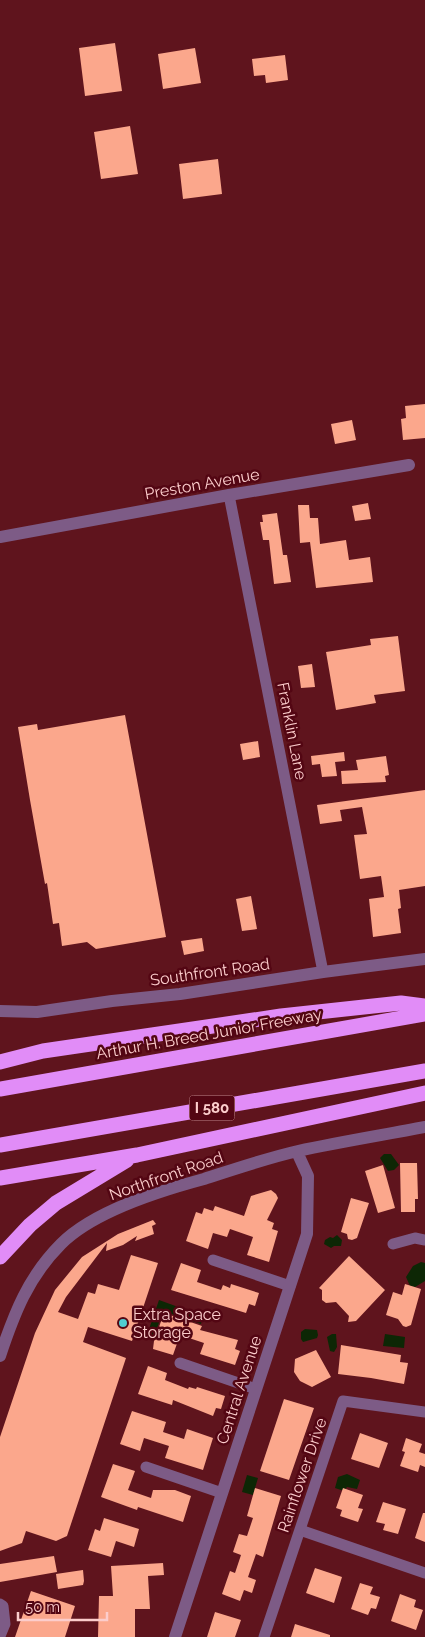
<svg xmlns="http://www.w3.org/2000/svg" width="425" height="1637" viewBox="0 0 425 1637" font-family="Raleway,sans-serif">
  <rect width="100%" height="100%" fill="#5f141d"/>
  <path fill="#0d2705" d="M384,1154H391L399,1165L394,1170L388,1171L380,1158Z
    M337,1235L342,1240L341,1246H334L331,1248L324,1244L325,1240L330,1237L333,1238Z
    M421,1262L425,1263V1281L415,1287L410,1286L406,1277L413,1266Z
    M159,1300L203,1316L201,1324L163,1311L153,1340L146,1338Z
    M305,1329L317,1330L318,1335L317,1338L303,1342L301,1339V1332Z
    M332,1334H336L337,1347L334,1352L330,1351L327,1337Z
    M385,1334L405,1337L404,1348L383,1346Z
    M347,1474L360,1480L357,1489L347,1487L344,1491L335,1488L338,1477Z
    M247,1475L258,1478L253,1495L242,1492Z"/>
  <path fill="#fba78c" d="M115,43L122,91L85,96L79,48Z
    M195,48L201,83L163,89L158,54Z
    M285,55L288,80L266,83L265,75L254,76L252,59Z
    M130,126L138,174L101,179L94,132Z
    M218,159L222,194L183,199L179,164Z
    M425,404V438L403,440L401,419L406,418L405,406Z
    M352,420L356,440L335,444L331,424Z
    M368,503L371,519L355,521L352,506Z
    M298,505H309L310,518H318L320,544L346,540L349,560L370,557L373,582L316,588L310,542L300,543Z
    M277,513L283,555H287L291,582L274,584L269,540H263L260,522H263L262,515Z
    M398,636L405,691L374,695L376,703L336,710L326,652L371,645L370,639Z
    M312,664L315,687L301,688L298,666Z
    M125,715L166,937L96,949L87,942L62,946L59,923L53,924L47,883L45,884L30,800L18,727L37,724L38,730Z
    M258,741L260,757L243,760L240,744Z
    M344,752L345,761L335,762L337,776L322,777L320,764L312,765L311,756Z
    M386,756L389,775L385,776L386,782L342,784L341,771L358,770L356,760Z
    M425,790V886L399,890L401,908L398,909L401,933L373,937L369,899L384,897L381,876L360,879L354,835L367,834L362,807L340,810L342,821L320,824L317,805Z
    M251,896L257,929L242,931L236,899Z
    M202,938L204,951L184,955L181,941Z
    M400,1163H417L418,1199H415V1212H401Z
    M383,1165L395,1208L378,1213L365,1171Z
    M271,1190L276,1194L278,1198L267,1220L274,1223L272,1229L278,1231L269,1262L247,1255L253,1237L230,1229L227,1237L213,1233L208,1249L186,1241L196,1212L202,1214L204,1208L213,1211L215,1206L244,1216L251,1196Z
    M351,1198L369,1203L357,1238L352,1240L348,1239L347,1234L341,1232Z
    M153,1220L156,1224L152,1226L154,1234L135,1241L137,1236L123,1245L106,1251L107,1243L66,1297L58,1312L78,1319L88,1292L95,1294L98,1284L119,1290L131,1255L158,1263L132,1341L88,1327L83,1342L126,1358L67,1536L56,1541L26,1531L22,1543L0,1551V1437L35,1333L55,1290L82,1257L118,1234Z
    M349,1256L385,1290L356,1321L348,1322L349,1316L336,1302L326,1303L322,1300V1290L319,1288Z
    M181,1263L201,1270L197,1282L221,1290L223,1285L230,1288L231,1284L259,1293L255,1306L249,1304L246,1313L171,1290Z
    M405,1284L421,1289L411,1325L406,1327L403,1326L398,1319L386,1315L393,1292L402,1295Z
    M164,1313L202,1326L200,1330L238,1340L235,1349L240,1351L235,1365L200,1354L204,1343L180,1335L173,1355L153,1349L154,1341Z
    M341,1345L401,1355L400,1362L408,1363L404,1384L371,1378L338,1374Z
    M316,1350L331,1377L312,1387L300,1381L294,1372L295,1359Z
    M148,1366L167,1373L165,1380L188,1389L189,1387L196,1389L197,1387L225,1396L221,1409L216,1408L213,1416L173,1400L172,1405L138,1394Z
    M284,1399L314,1408L289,1480L260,1471Z
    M132,1411L166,1422L163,1432L184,1439L187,1429L213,1438L203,1470L165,1458L169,1446L144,1438L140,1451L120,1444Z
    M360,1433L388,1443L379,1468L351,1459Z
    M406,1438L422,1444L419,1452L425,1454V1467L420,1465L418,1472L400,1466L405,1452L402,1451Z
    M113,1464L135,1471L128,1490L151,1498L153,1490H175L191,1496L183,1522L138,1507L137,1510L101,1497Z
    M255,1488L281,1496L263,1557L256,1554L248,1577L256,1580L252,1593L244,1590L240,1601L222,1594L230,1571L235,1573L241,1555L233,1552L239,1534L247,1536L253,1518L247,1516Z
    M343,1488L363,1495L358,1508L363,1509L358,1522L340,1516L342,1510L336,1508Z
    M383,1502L406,1509L398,1534L383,1530L385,1524L376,1522Z
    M423,1513H425V1542L415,1538Z
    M104,1518L139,1529L134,1547L116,1541L111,1557L88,1550L95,1529L100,1531Z
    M54,1556L57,1572L0,1582V1564Z
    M163,1563L164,1575L148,1576L150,1609H135V1637H98L99,1596H113L111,1566Z
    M315,1568L342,1577L334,1603L306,1593Z
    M83,1570L84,1581L83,1585L58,1589L56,1574Z
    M360,1583L373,1587L370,1594L380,1597L376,1609L371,1608L368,1615L351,1609Z
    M31,1591L75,1606L65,1637H15Z
    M400,1594L416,1600L414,1607L423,1610L416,1630L391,1621Z
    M215,1612L241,1620L235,1637H207Z
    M295,1624L330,1635V1637H291Z"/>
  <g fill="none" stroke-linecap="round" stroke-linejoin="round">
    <path stroke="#7d5b86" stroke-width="11" d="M229,495L323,972
      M393,1244L415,1238L425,1240
      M213,1260L290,1286
      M180,1363L256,1389
      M146,1467L222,1493
      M300,1530L425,1573
      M0,1604L3,1606L5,1624L0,1636
      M264,1637L343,1401L425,1412"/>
    <path stroke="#7d5b86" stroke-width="12" d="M0,537L229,495L409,465
      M0,1011L37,1012L112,1001L180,994L323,972L425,959
      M0,1356C14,1314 28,1277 61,1244C94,1211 159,1191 204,1179C235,1169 267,1158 298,1151C340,1142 383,1135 425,1127
      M175,1637L307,1234L308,1176L297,1152"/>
    <path stroke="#e18cf7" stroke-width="15" d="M0,1062L43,1051L281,1016L401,1003L425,1006
      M0,1089L425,1014
      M0,1145L425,1071
      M0,1178L137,1155L425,1093
      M0,1257L30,1225L56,1203L127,1160"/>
  </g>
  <circle fill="#51ccd1" stroke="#530613" stroke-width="2" cx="123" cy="1323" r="5"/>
  <g text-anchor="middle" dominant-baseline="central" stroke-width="5" stroke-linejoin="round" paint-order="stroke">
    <rect fill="#530613" stroke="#c99194" stroke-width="1" x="189.5" y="1095.5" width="45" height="25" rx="4"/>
    <g font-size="15" font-weight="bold" fill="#fccdcc">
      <text x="212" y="1108">I 580</text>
    </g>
    <g font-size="16" fill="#fccdcc" stroke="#530613">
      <text transform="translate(202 484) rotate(-10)">Preston Avenue</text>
      <text transform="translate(292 731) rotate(79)">Franklin Lane</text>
      <text transform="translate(210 972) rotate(-8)">Southfront Road</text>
      <text transform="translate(209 1034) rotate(-10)">Arthur H. Breed Junior Freeway</text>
      <text transform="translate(166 1176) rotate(-19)">Northfront Road</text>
      <text transform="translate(239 1390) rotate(-72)">Central Avenue</text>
      <text transform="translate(302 1475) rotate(-71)">Rainflower Drive</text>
    </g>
    <g font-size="16" fill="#fccdcc" stroke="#530613" text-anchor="start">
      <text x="133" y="1314">Extra Space<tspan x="133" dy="18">Storage</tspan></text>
    </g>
  </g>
  <path d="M18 1612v8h89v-8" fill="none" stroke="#fccdcc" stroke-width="2.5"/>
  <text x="25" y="1612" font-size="15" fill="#fccdcc" stroke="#530613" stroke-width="4" paint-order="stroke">50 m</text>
</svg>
